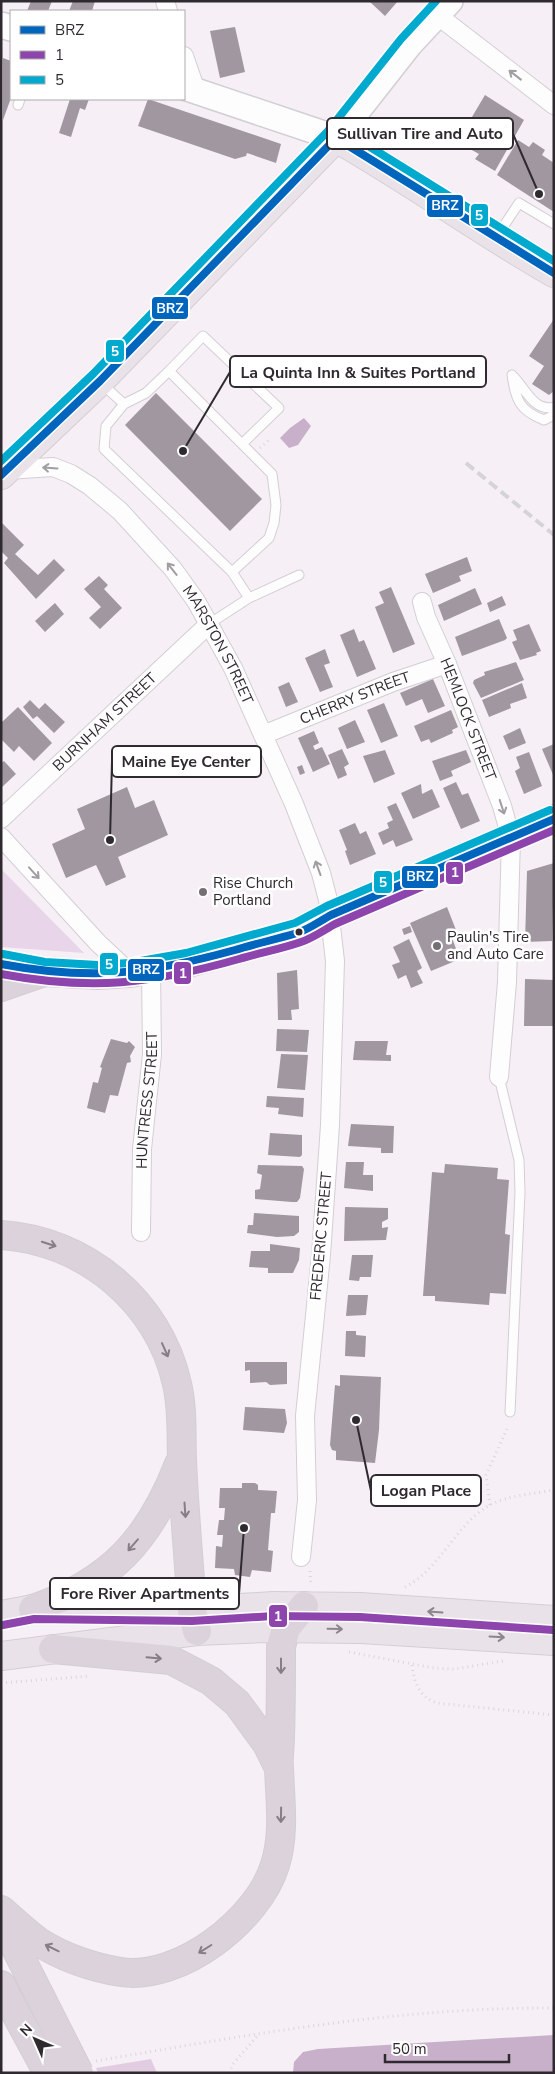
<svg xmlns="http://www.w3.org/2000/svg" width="555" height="2074" viewBox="0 0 555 2074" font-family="'Nunito Sans',sans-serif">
  <rect width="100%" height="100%" fill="#f6f0f6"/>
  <path fill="#e8d5e9" d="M1,869L84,953L1,947Z"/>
  <path fill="#e1cce2" d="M151,2059L157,2073H98L96,2068Z"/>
  <path fill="#c8b0ca" d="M304,418L311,426L298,445L289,448L280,438L290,428Z
    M554,2035V2073H293L294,2062L303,2052L318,2049Z"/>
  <path fill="#a097a0" d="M31,1H52L48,11H27Z
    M73,1H95L92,11H69Z
    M369,1H398L385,16Z
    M235,27L245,72L220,78L210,31Z
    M3,58L11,61V98L3,120Z
    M485,95L524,120L495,171L475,159L479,154L470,149L474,142L468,139L472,130L466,127Z
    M70,99H89L85,110L80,108L71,137L59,133Z
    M148,99L281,144L276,163L247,153L246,156L235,159L138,126Z
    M518,140L529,147L533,142L545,150L542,155L554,163V212L497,175Z
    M554,319V391L549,395L532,384L544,366L529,356Z
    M156,393L262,499L230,531L125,425Z
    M1,522L24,545L15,554L38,575L54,559L65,570L36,599L4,563L8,558L1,551Z
    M467,557L472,571L459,576L461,581L433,593L425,574Z
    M99,576L108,585L104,589L122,608L100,629L89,618L101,607L84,589Z
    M391,587L415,644L393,653L375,607L384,603L379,592Z
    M475,588L482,604L444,621L438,605Z
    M502,596L506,605L490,612L487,603Z
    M55,603L64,614L45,632L35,621Z
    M499,619L507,638L505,640L462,656L455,637Z
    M529,624L541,651L536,653L537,655L520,660L512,642L517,640L513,630Z
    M354,629L359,642L364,640L376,669L357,677L340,635Z
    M325,649L330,663L324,665L333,687L320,692L305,658Z
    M516,662L524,680L481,698L473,683L474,680L485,675L484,672Z
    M433,679L445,706L428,713L422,699L406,706L400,693Z
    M289,682L298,702L286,707L278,687Z
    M522,683L527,698L510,704L511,708L489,717L482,700Z
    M30,700L39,709L45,703L65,722L54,733L37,716L33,719L23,707Z
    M384,703L398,736L381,743L367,710Z
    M18,707L52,743L34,761L19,746L14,752L1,739V723Z
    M451,710L458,727L452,730L453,733L431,743L429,739L421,742L414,726Z
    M355,720L365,742L347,749L338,728Z
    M520,728L526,743L509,750L503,736Z
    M314,731L319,743L313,746L315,750L322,747L330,764L313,772L298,738Z
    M554,744V777L542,749Z
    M342,749L349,764L344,767L347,775L338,779L328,755Z
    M385,750L395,774L374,783L363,756Z
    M466,750L471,762L451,771L453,776L440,781L432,761Z
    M529,752L542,786L524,794L515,771L520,768L516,757Z
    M4,761L16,774L1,788V763Z
    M302,765L305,773L300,775L297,767Z
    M456,782L462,795L468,793L480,821L461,829L443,788Z
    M421,784L422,794L432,789L440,807L413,819L401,793Z
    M127,787L135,808L154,800L168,835L118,857L126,877L106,886L96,865L66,878L52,844L85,829L77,809Z
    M396,803L413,840L396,847L393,840L383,845L378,833L389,828L387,823L393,820L387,807Z
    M355,823L360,834L366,831L376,854L350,865L345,851L347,850L339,830Z
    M554,863L552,941L525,942L527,871Z
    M447,907L456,930L450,933L460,959L431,971L410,923Z
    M410,926L412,932L404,935L402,929Z
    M409,939L422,968L417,971L423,983L411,988L406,975L398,979L392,965L400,962L393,947Z
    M297,970L299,1009L291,1010L292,1020H278L277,973Z
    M525,979L554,980V1026H524Z
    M277,1029L309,1030L307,1052L276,1051Z
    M111,1039L127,1043L129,1041L135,1047L130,1056L131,1062L127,1063L118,1096L110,1095L105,1113L87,1108L93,1082L98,1083L102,1068L100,1067Z
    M355,1041H388L386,1055H391V1061L353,1060Z
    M281,1054L308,1055L305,1090L277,1088Z
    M267,1096L304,1098L303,1117L278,1114L279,1108L266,1107Z
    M351,1124L394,1126L393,1153H381V1148L348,1146Z
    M270,1133L302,1135V1155L300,1157L268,1155Z
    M346,1162H364L363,1175H373V1191L344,1188Z
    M445,1164L498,1168L497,1179L509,1180L505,1234L510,1235L506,1294L490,1293L489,1305L435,1301V1296H423L432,1172L444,1173Z
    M258,1165L302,1166L304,1169L300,1198L297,1202H292L255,1199V1190L260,1189L262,1175L257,1173Z
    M345,1207L388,1208V1219L382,1222V1228L388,1227L386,1240L344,1241Z
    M254,1213L299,1216V1232L294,1236L277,1237L247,1233L248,1225H253Z
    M270,1244L300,1248L299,1260L293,1273H268V1268L249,1267L251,1251H270Z
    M352,1255H373L371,1277H360L359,1281L349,1280Z
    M348,1295H368L366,1315L346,1316Z
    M346,1331H356V1335L366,1336L365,1357L345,1356Z
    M245,1362H287V1384L270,1385L266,1382L250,1383V1370L245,1371Z
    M340,1375L381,1377L379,1430L375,1463L336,1460V1451L332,1450L330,1445L335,1385L340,1386Z
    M245,1407L285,1409L287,1423L284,1433L243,1430Z
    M242,1483H255L258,1485V1490L277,1491L275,1513H271L268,1550L273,1551L271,1572L252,1570L250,1577L235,1575L234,1569L215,1568L216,1546L222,1547L223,1535H217L219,1520H224L225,1508H219L220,1488H242Z"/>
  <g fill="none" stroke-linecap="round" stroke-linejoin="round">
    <g stroke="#d3ced3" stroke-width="11">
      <path id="lane" d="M18,105L20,99
        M497,236L519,203L554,224
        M169,371L203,336L279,408L243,443
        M512,375C516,399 518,410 544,420L554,415
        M512,375C524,386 534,413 554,407
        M102,384L124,404L146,393L169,371L272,474L276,505L274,523L269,538L232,572L249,598L209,624
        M124,404L106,426L104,449L232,572
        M249,598L299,575
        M499,1077L519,1160L520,1192L510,1412"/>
    </g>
    <g stroke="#d3ced3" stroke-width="20">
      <g id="street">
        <path d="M165,1L168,11"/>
        <path d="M437,15L554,105"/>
        <path d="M184,56L196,91"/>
        <path id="s1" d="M7,470L53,467L71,474L90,486L120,511L173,569L196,601L233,668L294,804L321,873L328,900L335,961L330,1125L321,1255L305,1416L307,1500L301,1557"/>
        <path id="s2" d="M422,602L426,617L447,664L502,806L511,838L507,982L499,1077"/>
        <path id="s3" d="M263,735L393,682L447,664"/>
        <path id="s4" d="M1,819L209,624"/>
        <path d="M1,837L98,943L130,973"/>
        <path id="s5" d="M141,1232L142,1149L152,1054L151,969"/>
      </g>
    </g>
    <g stroke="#d3ced3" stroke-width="28">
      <path id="secondary" d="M1,25L11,28
        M184,87L336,138L409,45L450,1"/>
    </g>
    <g stroke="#d2cfd2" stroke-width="30">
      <path id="primary" d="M1,475L100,381L336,138C410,180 480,231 554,273
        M1,964L44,972L98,975L130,973L188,963L299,932L331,915L554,819
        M1,1615L33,1609L192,1611L273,1606L360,1607L554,1620
        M1,1656L197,1631L266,1628L361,1629L554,1641"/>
    </g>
    <g stroke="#d2cfd2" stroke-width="30">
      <path id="highway" d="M1,987L44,972
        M1,1235C84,1240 159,1301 177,1384C183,1409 181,1434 182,1459C184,1510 189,1560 192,1611L197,1631
        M33,1609C111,1582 150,1539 179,1464
        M53,1649L171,1660L211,1681L237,1703L267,1744L278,1766
        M1,1910C14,1921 26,1933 39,1942C62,1957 94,1968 121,1972C180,1981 258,1920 275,1865C285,1834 280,1799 279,1768C278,1758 280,1747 280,1737C281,1707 281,1677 281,1647L286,1628L304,1606
        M1,1919L40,1996
        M1,1985L10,2003"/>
    </g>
    <path stroke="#d9d7da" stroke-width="3" stroke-dasharray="1 4" stroke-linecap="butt" d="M260,448L269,440
      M490,1505L486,1475L507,1429
      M310,1571L311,1585
      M405,1587C441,1569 455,1524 490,1505C508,1495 534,1494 554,1490
      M349,1652L434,1668L455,1669L503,1661
      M412,1665C414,1682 419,1697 437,1703L554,1715
      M1,1683L90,1676
      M96,2061C247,2035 400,2007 554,2008
      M229,2073L233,2064L259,2034"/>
    <use href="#lane" stroke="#fefdfe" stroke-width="9"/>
    <use href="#street" stroke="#fefdfe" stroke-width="18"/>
    <use href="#secondary" stroke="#fefdfe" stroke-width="25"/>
    <use href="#primary" stroke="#e9e3e9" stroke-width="28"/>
    <use href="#highway" stroke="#dcd2dc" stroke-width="28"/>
    <path stroke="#d6d3d6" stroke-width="4" stroke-dasharray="10 5" stroke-linecap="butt" d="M466,463L554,535"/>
    <g stroke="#d2cfd2" stroke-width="30" stroke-linecap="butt">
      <path id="highway-bridge" d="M40,1996L79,2073
        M10,2003L48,2073"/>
    </g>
    <use href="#highway-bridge" stroke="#dcd2dc" stroke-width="28"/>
    <g stroke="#fff" stroke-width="11">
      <path id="bus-1" d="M336,138L554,273
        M1,475L100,381L336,138
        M1,964C91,981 148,974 235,950C255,944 277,939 297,933C309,929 320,921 331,915L554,819"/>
    </g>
    <g stroke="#fff" stroke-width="11">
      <path id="bus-2" d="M1,974C92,991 151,984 239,959C259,953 281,949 301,942C313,938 324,930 335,924L554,830
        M3,1625L34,1619L192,1621L273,1616L360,1617L553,1630"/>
    </g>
    <g stroke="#fff" stroke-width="11">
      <path id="bus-3" d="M341,129L554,261
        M1,461L93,374L328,131L401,39L436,1
        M3,954L45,962L98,965L129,963L186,953L295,923L327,906L550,810"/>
    </g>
    <use href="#bus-1" stroke="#0065bd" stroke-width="8"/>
    <use href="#bus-2" stroke="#8e44ad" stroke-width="8"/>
    <use href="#bus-3" stroke="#00a9ce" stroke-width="8"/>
  </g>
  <defs><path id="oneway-shaft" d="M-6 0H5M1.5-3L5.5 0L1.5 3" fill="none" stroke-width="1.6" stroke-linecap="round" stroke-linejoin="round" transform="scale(1.25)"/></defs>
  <g stroke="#a19ea1">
    <use href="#oneway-shaft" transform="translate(515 75) rotate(-142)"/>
    <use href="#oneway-shaft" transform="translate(50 468) rotate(-176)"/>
    <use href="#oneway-shaft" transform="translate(172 569) rotate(-128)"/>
    <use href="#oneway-shaft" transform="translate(502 807) rotate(72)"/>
    <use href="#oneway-shaft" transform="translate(318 868) rotate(-110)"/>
    <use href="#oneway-shaft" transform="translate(34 873) rotate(48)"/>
  </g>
  <g stroke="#867e86">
    <use href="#oneway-shaft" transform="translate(49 1244) rotate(18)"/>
    <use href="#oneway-shaft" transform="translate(165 1350) rotate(66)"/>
    <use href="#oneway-shaft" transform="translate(185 1510) rotate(86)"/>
    <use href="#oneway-shaft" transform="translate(133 1545) rotate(131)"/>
    <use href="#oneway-shaft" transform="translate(154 1658) rotate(5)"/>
    <use href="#oneway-shaft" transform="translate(281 1666) rotate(90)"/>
    <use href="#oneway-shaft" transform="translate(281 1815) rotate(91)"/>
    <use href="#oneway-shaft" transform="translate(52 1948) rotate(-154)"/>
    <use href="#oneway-shaft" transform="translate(205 1949) rotate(148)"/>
  </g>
  <g stroke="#8c868c">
    <use href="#oneway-shaft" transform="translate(435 1612) rotate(-176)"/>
    <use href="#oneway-shaft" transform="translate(335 1629) rotate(1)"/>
    <use href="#oneway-shaft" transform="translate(497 1637) rotate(3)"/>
  </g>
  <g fill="#756f75" stroke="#fff" stroke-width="2">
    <circle cx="203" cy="892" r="5"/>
    <circle cx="437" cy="946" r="5"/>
  </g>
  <circle fill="#2f2a2f" stroke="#fff" stroke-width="2" cx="299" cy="932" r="4.5"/>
  <g text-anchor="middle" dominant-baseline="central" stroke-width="5" stroke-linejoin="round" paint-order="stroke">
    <g font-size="15" fill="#2f2a2f" stroke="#fff">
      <text stroke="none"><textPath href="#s1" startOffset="294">MARSTON STREET</textPath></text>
      <text stroke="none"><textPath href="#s3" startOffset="99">CHERRY STREET</textPath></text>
      <text stroke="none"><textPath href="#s2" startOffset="126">HEMLOCK STREET</textPath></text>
      <text stroke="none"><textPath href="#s4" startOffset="142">BURNHAM STREET</textPath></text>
      <text stroke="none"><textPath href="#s5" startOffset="132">HUNTRESS STREET</textPath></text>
      <text transform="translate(321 1236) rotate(-85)">FREDERIC STREET</text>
    </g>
    <g font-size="15" fill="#2f2a2f" stroke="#fff" text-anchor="start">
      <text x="213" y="883">Rise Church<tspan x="213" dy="17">Portland</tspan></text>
      <text x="447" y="937">Paulin's Tire<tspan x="447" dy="17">and Auto Care</tspan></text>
    </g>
  </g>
  <path fill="none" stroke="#2f2a2f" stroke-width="2" d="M539 194L513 134M183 451L230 372M110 840L112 761M356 1420L371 1491M244 1528L239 1594"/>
  <g fill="#2f2a2f" stroke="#fff" stroke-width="2">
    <circle cx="539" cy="194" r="5"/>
    <circle cx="183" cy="451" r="5"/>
    <circle cx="110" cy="840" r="5"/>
    <circle cx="356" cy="1420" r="5"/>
    <circle cx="244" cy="1528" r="5"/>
  </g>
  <g fill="#fff" stroke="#2f2a2f" stroke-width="2">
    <rect x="327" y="118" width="186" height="31" rx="5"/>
    <rect x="230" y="356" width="256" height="31" rx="5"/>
    <rect x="112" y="746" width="149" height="31" rx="5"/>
    <rect x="371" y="1475" width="110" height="31" rx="5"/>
    <rect x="50" y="1578" width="189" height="31" rx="5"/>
  </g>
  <g font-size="16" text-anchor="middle" font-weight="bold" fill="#2f2a2f">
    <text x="420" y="139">Sullivan Tire and Auto</text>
    <text x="358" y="378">La Quinta Inn &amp; Suites Portland</text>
    <text x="186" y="767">Maine Eye Center</text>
    <text x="426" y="1496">Logan Place</text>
    <text x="145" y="1599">Fore River Apartments</text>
  </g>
  <g stroke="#fff" stroke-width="2">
    <rect x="426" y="194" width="38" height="24" rx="5" fill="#0065bd"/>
    <rect x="470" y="203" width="19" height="24" rx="5" fill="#00a9ce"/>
    <rect x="151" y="296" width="38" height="24" rx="5" fill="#0065bd"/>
    <rect x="105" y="339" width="20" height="24" rx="5" fill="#00a9ce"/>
    <rect x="445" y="861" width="19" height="24" rx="5" fill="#8e44ad"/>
    <rect x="401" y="865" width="38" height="24" rx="5" fill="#0065bd"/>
    <rect x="373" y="870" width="20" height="24" rx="5" fill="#00a9ce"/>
    <rect x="99" y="952" width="20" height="24" rx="5" fill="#00a9ce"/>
    <rect x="127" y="958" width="38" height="24" rx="5" fill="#0065bd"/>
    <rect x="173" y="961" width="19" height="24" rx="5" fill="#8e44ad"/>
    <rect x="268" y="1604" width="20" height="24" rx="5" fill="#8e44ad"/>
  </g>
  <g font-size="14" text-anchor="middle" font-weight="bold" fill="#fff">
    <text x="445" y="210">BRZ</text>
    <text x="479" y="220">5</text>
    <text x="170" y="313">BRZ</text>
    <text x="115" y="356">5</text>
    <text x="455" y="877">1</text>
    <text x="420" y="881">BRZ</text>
    <text x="383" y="887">5</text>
    <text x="109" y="969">5</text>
    <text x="146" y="974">BRZ</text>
    <text x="183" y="978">1</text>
    <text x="278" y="1621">1</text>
  </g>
  <rect width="555" height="2074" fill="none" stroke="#2f2a2f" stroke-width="5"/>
  <rect x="10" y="10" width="175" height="90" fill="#ffffff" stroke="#acaaac"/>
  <rect x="20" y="26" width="25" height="8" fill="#0065bd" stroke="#acaaac"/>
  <text x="55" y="35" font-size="15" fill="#2f2a2f">BRZ</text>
  <rect x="20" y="51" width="25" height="8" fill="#8e44ad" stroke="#acaaac"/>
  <text x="55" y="60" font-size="15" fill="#2f2a2f">1</text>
  <rect x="20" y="76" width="25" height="8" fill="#00a9ce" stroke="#acaaac"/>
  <text x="55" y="85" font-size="15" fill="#2f2a2f">5</text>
  <g transform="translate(35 2039) rotate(315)" stroke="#ffffff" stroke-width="4" paint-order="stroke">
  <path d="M0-4L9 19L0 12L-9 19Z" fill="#2f2a2f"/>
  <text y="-8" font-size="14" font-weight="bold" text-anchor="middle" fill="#2f2a2f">N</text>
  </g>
  <path d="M385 2054v8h124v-8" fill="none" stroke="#2f2a2f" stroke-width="2.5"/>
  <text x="392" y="2054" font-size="15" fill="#2f2a2f" stroke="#ffffff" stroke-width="4" paint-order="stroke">50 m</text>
</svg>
